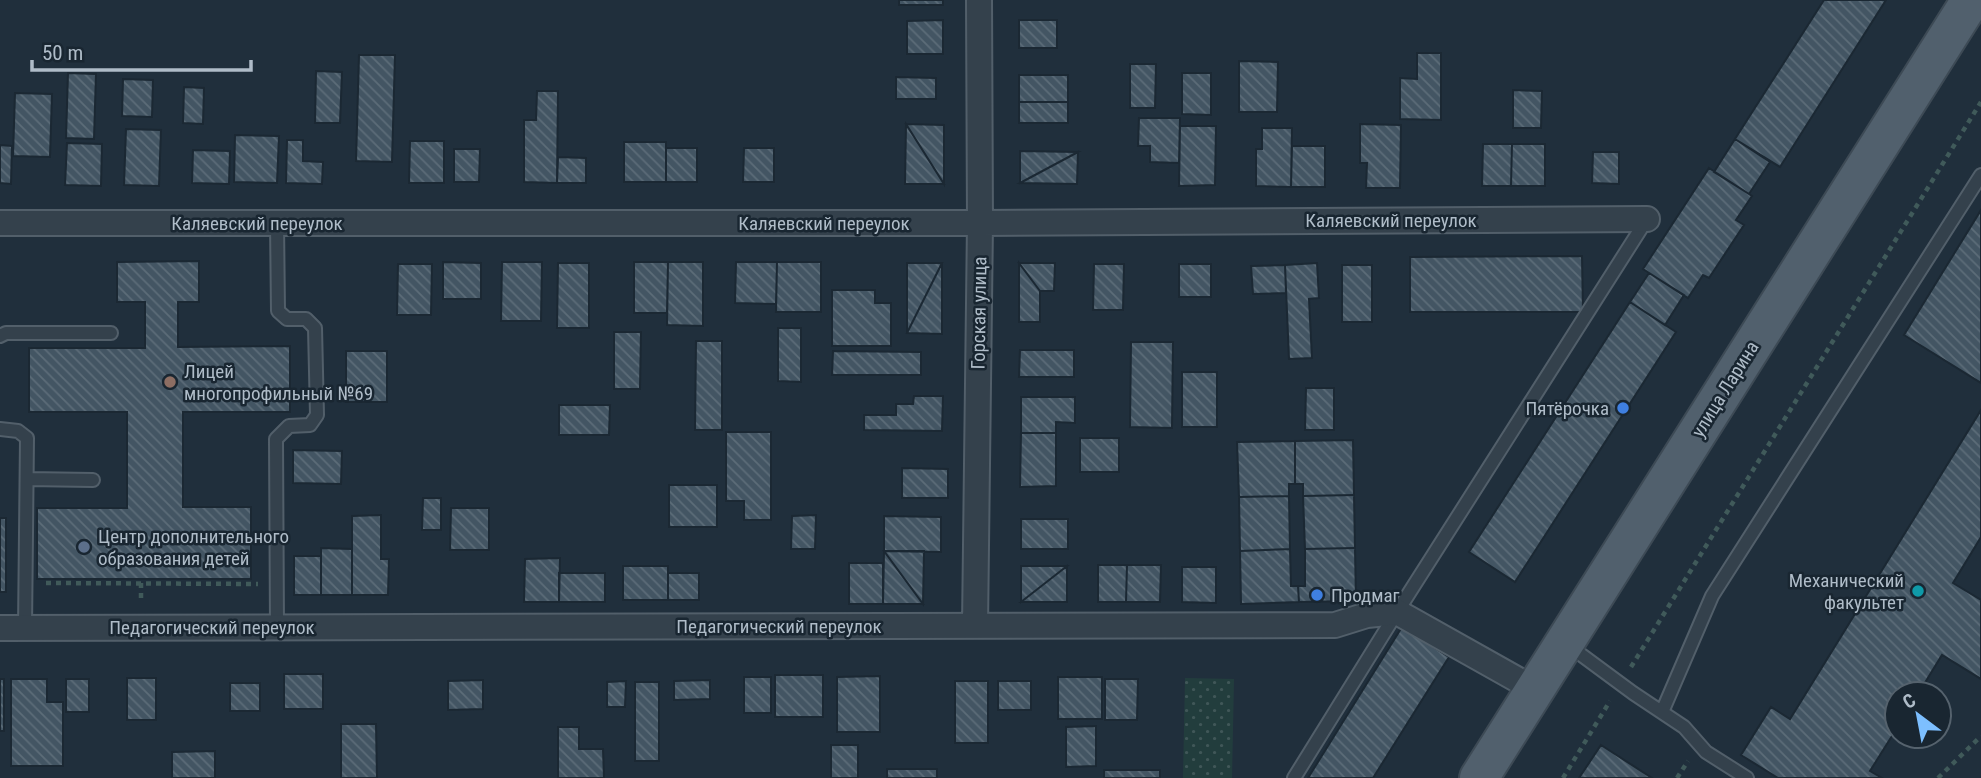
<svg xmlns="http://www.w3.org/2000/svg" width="1981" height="778" viewBox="0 0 1981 778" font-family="'Roboto Condensed',sans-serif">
  <defs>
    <pattern id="park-dots" width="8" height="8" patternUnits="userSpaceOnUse" patternTransform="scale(1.75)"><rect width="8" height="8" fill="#223d3d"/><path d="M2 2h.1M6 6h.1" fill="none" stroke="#405758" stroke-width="1.8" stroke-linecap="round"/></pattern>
    <pattern id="building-back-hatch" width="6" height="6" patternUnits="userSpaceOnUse" patternTransform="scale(1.75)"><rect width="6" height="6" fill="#435563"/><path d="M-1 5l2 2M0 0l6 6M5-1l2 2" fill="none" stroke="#5c6c78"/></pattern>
  </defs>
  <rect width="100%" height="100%" fill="#202f3c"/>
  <path fill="url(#park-dots)" d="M1185,678L1234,679L1232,778H1183Z"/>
  <path fill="url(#building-back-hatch)" stroke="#1b2833" stroke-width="2" d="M899,0H943V5H899Z
    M1824,0H1886L1780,167L1735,139Z
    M943,20V54H907V21Z
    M1019,20H1057V48H1019Z
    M1417,53H1441V120L1400,119V78L1417,79Z
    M359,55H395L392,162L356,161Z
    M1239,61L1278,62L1277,112H1239Z
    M1130,64H1156L1155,108H1130Z
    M316,71L342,72L340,123H315Z
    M68,73L96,74L94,139L66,138Z
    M1182,73H1211V115L1182,114Z
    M1019,75H1068V102H1019Z
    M896,77L936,78V99H896Z
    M123,79L153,80L152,117L122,116Z
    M184,87L204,88L203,124L183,123Z
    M1513,90L1542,91L1541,128H1513Z
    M537,91H558L557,183L524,182V120H536Z
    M15,93L52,94L50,157L13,156Z
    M1019,102H1068V123H1019Z
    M1139,118H1180L1179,163L1150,162V146H1138Z
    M906,124L944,184H905Z
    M906,124L944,125V184Z
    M1360,124L1401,125L1400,188H1366L1367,163H1360Z
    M1180,126H1216L1215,185L1179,186Z
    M1262,128H1292L1291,187L1256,186V149H1262Z
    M126,129L161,130L159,186L124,185Z
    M235,135L279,136L277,183L234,182Z
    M1735,139L1770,162L1749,194L1714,172Z
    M287,140H303V161L323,162L322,184L286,183Z
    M410,141H444V183H409Z
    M624,142H666V182H624Z
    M67,143L102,144L101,186L65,185Z
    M1483,144H1512L1511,186H1482Z
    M1512,144H1545V186H1511Z
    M0,145L12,146L11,184L0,183Z
    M1292,146H1325V187H1291Z
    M666,148H697V182H666Z
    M744,148H774V182H743Z
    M454,149H480L479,182H454Z
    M193,150L230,151L229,184L192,183Z
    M1020,151L1078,152L1020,183Z
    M1078,152L1077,184L1020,183Z
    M1593,152H1619V184L1592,183Z
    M558,157L586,158V183H557Z
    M1709,168L1752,196L1736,220L1744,225L1709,278L1703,275L1688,298L1643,269Z
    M1981,210V383L1904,335Z
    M1582,256L1583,312H1410V257Z
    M199,261V302H178V347L290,346V412H183V507H251V579H37V508H127V412H29V348H145V302H117V262Z
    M443,262L481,263V299H443Z
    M502,262H542L541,321H501Z
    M634,262H668L667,313H634Z
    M668,262H703V326L667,325Z
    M736,262H777L776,304L735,303Z
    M777,262H821V312H776Z
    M558,263H589V328H557Z
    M907,263H942L907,333Z
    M942,263V334L907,333Z
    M1019,263H1055L1054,291H1040Z
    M1019,263L1040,291V322H1019Z
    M1317,263L1319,298L1309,299L1312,358L1289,359L1285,265Z
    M398,264H432L431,315H397Z
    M1094,264H1124L1123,310H1093Z
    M1179,264H1211V297H1179Z
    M1285,265L1286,293L1253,294L1251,266Z
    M1342,265H1372V322H1342Z
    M1649,273L1684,295L1665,325L1630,302Z
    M832,290H875V303H891V346H832Z
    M1630,302L1676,332L1515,582L1469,552Z
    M778,328H801V382L778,381Z
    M614,332H641L640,389H614Z
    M696,341H722V430H695Z
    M1131,342H1173L1172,428L1130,427Z
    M1020,350H1074V377H1019Z
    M346,351H387V402H346Z
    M833,351L921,352V375H832Z
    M1182,372H1217V427H1182Z
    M1306,388H1334V430H1305Z
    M914,396H943L942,431L864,430V415H896V404H913Z
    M1021,397H1075V423L1056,422V433H1021Z
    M559,405H610L609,435H559Z
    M1981,410V537L1953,583L1981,600V679L1942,655L1918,694H1897V728L1870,771L1882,778H1778L1741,755L1771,707L1790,719Z
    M726,432H771V520H744V501H726Z
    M1021,433H1056V486L1020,487Z
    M1080,438H1119V472H1080Z
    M1353,440L1354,495L1303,496V484H1295V441Z
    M1295,441V484H1289V496L1239,497L1237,442Z
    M293,450L342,451L341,484L293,483Z
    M902,468L948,469V498H902Z
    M669,485H717V527H669Z
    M1354,495L1355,548L1305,549L1303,496Z
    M1289,496L1290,549L1240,551L1239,497Z
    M423,498H441V530H422Z
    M451,508H489V550H450Z
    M381,515V559H389L388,595H352V516Z
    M816,515L815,549H791L792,516Z
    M884,516L941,517V552L884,551Z
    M0,518H6V592H0Z
    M1021,519H1068V549H1021Z
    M321,548L352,549V595H321Z
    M1355,548L1356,601L1299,602L1298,586H1305V549Z
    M1290,549L1291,586H1298L1299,602L1241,604L1240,551Z
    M884,551H924L923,604Z
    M884,551L923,604H883Z
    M294,556H321V595H294Z
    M560,558L559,602H524L525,559Z
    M849,563H883V604H849Z
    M1098,565H1127L1126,602H1098Z
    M1127,565H1161L1160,602H1126Z
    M623,566H668V600H623Z
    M1021,566H1067L1021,602Z
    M1067,566V602H1021Z
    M1182,567H1216V603L1182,602Z
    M559,573H605V602H559Z
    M668,573H699V600H668Z
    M1402,627L1449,657L1373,778H1308Z
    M284,674H323V709H284Z
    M775,675H823V717H775Z
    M880,676V732H837V677Z
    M744,677H771V713H744Z
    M1058,677H1102V719H1058Z
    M127,678H156V720H127Z
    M0,679H4V731H0Z
    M11,679H47V702H63V766H11Z
    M66,679H89V712H66Z
    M1105,679H1138L1137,720H1105Z
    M483,680V709L448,710V681Z
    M710,680V699L674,700V681Z
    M626,681L625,707H607V682Z
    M955,681H988V743H955Z
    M998,681H1031V710H998Z
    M635,682H659V761H635Z
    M230,683H260V711H230Z
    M341,724H376L377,778H341Z
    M1096,726V766L1066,767V727Z
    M558,727H579V749H603L604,778H558Z
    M831,745H858V778H831Z
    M1601,745L1652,778H1579Z
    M215,751V778H172V752Z
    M887,769H937V778H887Z
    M1104,770H1160V778H1104Z"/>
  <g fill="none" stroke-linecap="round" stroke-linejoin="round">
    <g stroke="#525f6a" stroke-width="16">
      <path id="lane" d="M0,336L6,333H111
        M0,429L18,431L27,438L25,628
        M27,479L93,480
        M277,627L276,439L289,426L310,425L317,415L315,328L306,319H287L278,311L277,223
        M1568,645L1633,693L1684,727L1706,752L1747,778
        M1662,712L1712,596L1981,175
        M1294,778L1397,612L1647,219"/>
    </g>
    <g stroke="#525f6a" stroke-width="28">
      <path id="street" d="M0,223H980L1647,219
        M975,626L980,223L979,0
        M0,628L1335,625L1367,615L1397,612L1536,690"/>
    </g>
    <g stroke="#3d4a55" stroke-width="42">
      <path id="primary" d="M1479,778L1971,0"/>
    </g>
    <path stroke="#405a5a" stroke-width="4.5" stroke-dasharray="5 5" stroke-linecap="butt" d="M46,583L258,584
      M141,598V583
      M1631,667L1981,102
      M1563,778L1610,701
      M1677,778L1688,761
      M1938,778L1981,736"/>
    <use href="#lane" stroke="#34414c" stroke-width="12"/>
    <use href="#street" stroke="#34414c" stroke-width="24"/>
    <use href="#primary" stroke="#51606d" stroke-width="38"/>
  </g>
  <circle fill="#8d6e63" stroke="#192631" stroke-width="2.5" cx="170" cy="382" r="7"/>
  <g fill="#3f7fe0" stroke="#192631" stroke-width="2.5">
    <circle cx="1623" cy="408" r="7"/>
    <circle cx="1317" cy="595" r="7"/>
  </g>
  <circle fill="#5c6f8a" stroke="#192631" stroke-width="2.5" cx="84" cy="547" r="7"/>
  <circle fill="#0f9aa8" stroke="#192631" stroke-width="2.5" cx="1918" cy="591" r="7"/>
  <g text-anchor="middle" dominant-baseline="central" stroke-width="5" stroke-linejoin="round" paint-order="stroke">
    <g font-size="19" fill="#afbcc8" stroke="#192631">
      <text x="1391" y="220">Каляевский переулок</text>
      <text x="257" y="223">Каляевский переулок</text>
      <text x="824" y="223">Каляевский переулок</text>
      <text transform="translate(979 313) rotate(-89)">Горская улица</text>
      <text transform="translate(1725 389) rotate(-58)">улица Ларина</text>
      <text x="779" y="626">Педагогический переулок</text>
      <text x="212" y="627">Педагогический переулок</text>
    </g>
    <g font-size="19" fill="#afbcc8" stroke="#192631" text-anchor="start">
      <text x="184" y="371">Лицей<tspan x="184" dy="22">многопрофильный №69</tspan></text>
      <text x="1609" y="408" text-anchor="end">Пятёрочка</text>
      <text x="98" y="536">Центр дополнительного<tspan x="98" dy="22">образования детей</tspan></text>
      <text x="1904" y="580" text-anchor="end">Механический<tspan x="1904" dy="22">факультет</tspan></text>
      <text x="1331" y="595">Продмаг</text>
    </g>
  </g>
  <g transform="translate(1918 715) rotate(328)"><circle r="33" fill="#192631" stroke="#55626d" stroke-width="2"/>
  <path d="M0-5L12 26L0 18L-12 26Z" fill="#7dbfff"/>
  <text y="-10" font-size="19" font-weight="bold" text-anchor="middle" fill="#afbcc8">С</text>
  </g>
  <path d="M32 60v10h219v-10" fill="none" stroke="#afbcc8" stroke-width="3.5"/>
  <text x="42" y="60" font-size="21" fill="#afbcc8" stroke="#192631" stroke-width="5" paint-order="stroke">50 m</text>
</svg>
